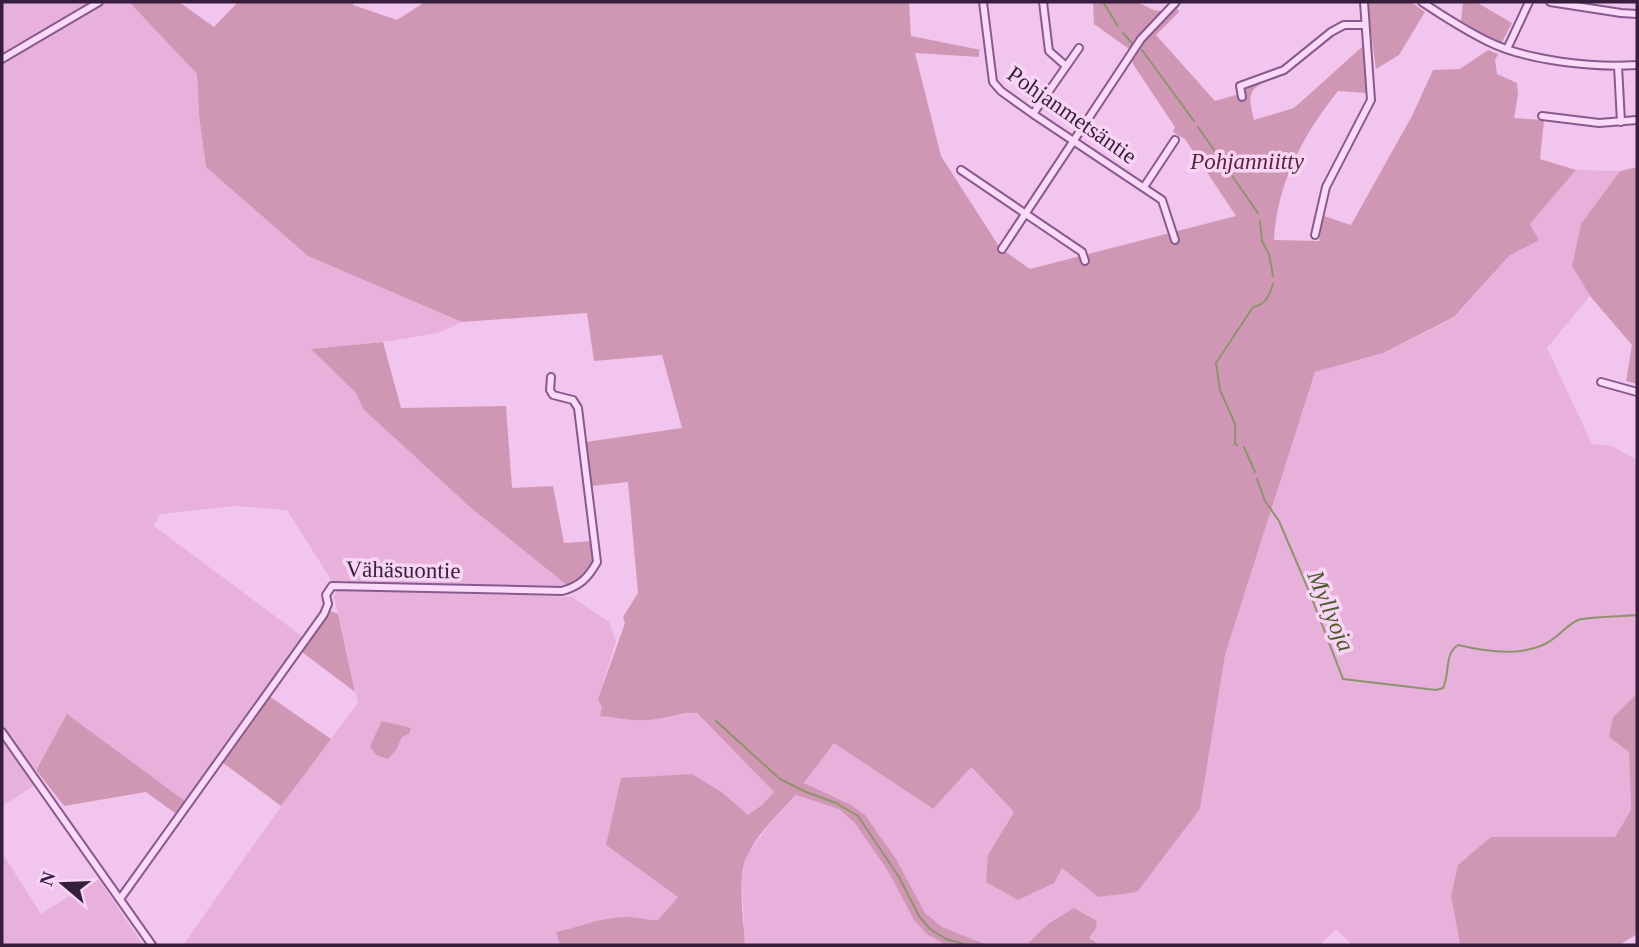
<svg xmlns="http://www.w3.org/2000/svg" width="1639" height="947" viewBox="0 0 1639 947" font-family="'Times New Roman',serif">
  <rect width="100%" height="100%" fill="#f1c5ee"/>
  <path fill="#e7b1dc" d="M2,2H129L197,74L199,116L206,167L308,256L462,322L438,333L383,342L312,349L356,393L363,409L470,507L568,586L561,590L333,583L287,510L235,506L160,514L154,526L303,637L185,801L68,715L31,777L35,785L2,806Z
    M1576,170L1620,171L1581,225L1572,266L1590,296L1547,348L1592,444L1612,446L1637,460V693L1613,717L1629,752L1631,810L1615,837H1490L1451,896L1460,945H1352L1336,929L1320,945H1100L1089,938L1096,928L1048,924L1026,945H745L742,880L746,856L768,826L793,799L834,742L932,809L970,767L1014,812L988,855L1062,868L1098,897L1182,831L1200,809L1225,655L1315,372L1383,353L1454,318L1509,256L1539,240L1530,224Z
    M337,590L572,597L609,622L616,641L598,699L602,708L683,715L690,712L697,713L774,792L762,805L748,815L723,793L606,845L678,897L658,920L651,921L630,917L607,919L556,932L560,945H183L299,781L358,703L334,596Z
    M2,856H4L41,914L98,878L143,945H2Z"/>
  <path fill="#d097b5" d="M129,2H179L214,27L238,2H354L353,5L397,20L425,2H909L911,36L981,50L979,51V57L915,53L941,156L1000,248L1030,269L1236,216L1185,139L1173,132L1175,127L1133,64L1129,49L1094,24L1093,2C1106,2 1120,0 1133,2C1150,4 1156,20 1174,3L1179,12L1156,35L1215,101L1239,94L1244,79H1253L1261,84C1245,92 1251,106 1254,120L1294,108L1363,46L1367,93L1338,91C1303,135 1277,183 1274,240L1319,241L1324,216L1351,225L1412,116L1433,70L1460,69L1488,50L1498,54L1495,60L1497,74L1517,83L1518,95L1514,118L1544,120L1540,159L1576,170L1530,224L1539,240L1509,256L1454,317L1383,353L1315,372L1225,655L1200,809L1137,892L1098,897L1062,868L1054,883L1018,900L986,882L988,855L1014,812L971,767L933,809L834,743L804,783L851,805L865,815L896,859L925,913L942,927L987,945H946L927,934L914,920L888,871L854,822L839,809L796,795C779,813 759,832 748,854C736,874 744,922 745,945H560L556,932C579,927 605,916 629,917C639,917 648,921 658,920L678,897L606,845L621,778L692,774L723,793L748,815L762,805L774,792L697,713C685,711 660,720 646,720C631,721 615,717 600,716L602,708L598,699L625,623L623,617L638,593L628,482L591,486L586,442L682,428L662,355L594,361L587,313L462,322L308,256L206,167L199,116L197,74Z
    M1367,2H1411L1425,12L1399,55L1376,69Z
    M1463,2H1476L1512,23L1502,42L1491,39L1461,21Z
    M1637,167V384L1626,381L1632,345L1590,296L1572,266L1581,224L1620,171Z
    M383,342L401,408L506,406L512,488L553,486L564,543L592,541C595,568 591,573 568,586L470,507L363,409L356,393L311,349Z
    M331,611L338,614L355,692L302,652Z
    M1637,693V934L1619,945H1460L1451,896L1458,865L1491,837H1615L1631,810L1629,752L1609,737L1613,717Z
    M269,696L331,739L281,806L222,762Z
    M67,714L185,801L175,813L146,792L64,806L36,770Z
    M382,721L411,728L409,734L402,737L396,750L388,759L376,755L370,746Z
    M1074,908L1097,921L1096,928L1089,938L1100,945H1026L1048,924Z"/>
  <g fill="none" stroke-linecap="round" stroke-linejoin="round">
    <path stroke="#8f936c" stroke-width="2" d="M1103,2L1118,26
      M1123,33L1132,43
      M1142,50L1194,121
      M1198,127L1258,213
      M1260,221L1262,241L1269,254L1273,276
      M1237,445L1235,444V424L1220,390L1216,363L1253,307C1266,304 1269,297 1273,284
      M1244,447L1255,472
      M1257,479L1265,501L1279,521L1309,591L1343,679L1436,690L1443,688C1450,674 1444,654 1458,645C1483,651 1519,656 1543,645C1557,639 1565,626 1578,620C1585,617 1626,616 1637,615
      M716,721L780,779L806,792L836,803L858,816L899,877L919,916L930,929L946,939L967,945"/>
    <g stroke="#88598d" stroke-width="10">
      <path id="street" d="M983,2L993,82L1001,91L1033,114L1162,200L1175,240
        M1043,2L1049,51L1066,66
        M1422,2C1443,16 1465,30 1487,41C1527,61 1594,68 1637,65
        M1550,2L1621,13L1637,14
        M1507,49L1529,2
        M2,59L99,2
        M1618,66L1621,122
        M1242,97L1240,86L1284,70L1331,32L1344,25H1365
        M1033,114L1079,48
        M1542,116L1599,123L1637,120
        M961,170L1082,252L1085,261
        M1144,187L1175,140
        M1315,235L1326,187L1371,100L1364,2
        M1002,249L1141,39L1176,2
        M1601,382L1637,392
        M2,732L152,945
        M120,899L324,614L328,604L326,595L332,586L562,591C580,586 588,578 597,562L578,408L573,400L553,395L550,390L551,377"/>
    </g>
    <use href="#street" stroke="#fbd9f9" stroke-width="6"/>
  </g>
  <g text-anchor="middle" dominant-baseline="central" stroke-width="7" stroke-linejoin="round" paint-order="stroke">
    <g font-size="23" fill="#381e3d" stroke="#f8d5f5">
      <text transform="translate(1072 115) rotate(35)">Pohjanmetsäntie</text>
      <text transform="translate(403 570) rotate(1)">Vähäsuontie</text>
    </g>
    <g font-size="23" font-style="italic" fill="#5a2339" stroke="#f8d5f5">
      <text x="1247" y="161">Pohjanniitty</text>
    </g>
    <g font-size="24" font-style="italic" fill="#4f5d2d" stroke="#f8d5f5">
      <text transform="translate(1331 611) rotate(67)">Myllyoja</text>
    </g>
  </g>
  <rect width="1639" height="947" fill="none" stroke="#381e3d" stroke-width="7"/>
  <g transform="translate(63 884) rotate(289)" stroke="#f8d5f5" stroke-width="5" paint-order="stroke">
  <path d="M0-5L12 26L0 18L-12 26Z" fill="#381e3d"/>
  <text y="-10" font-size="19" font-weight="bold" text-anchor="middle" fill="#381e3d">N</text>
  </g>
</svg>
